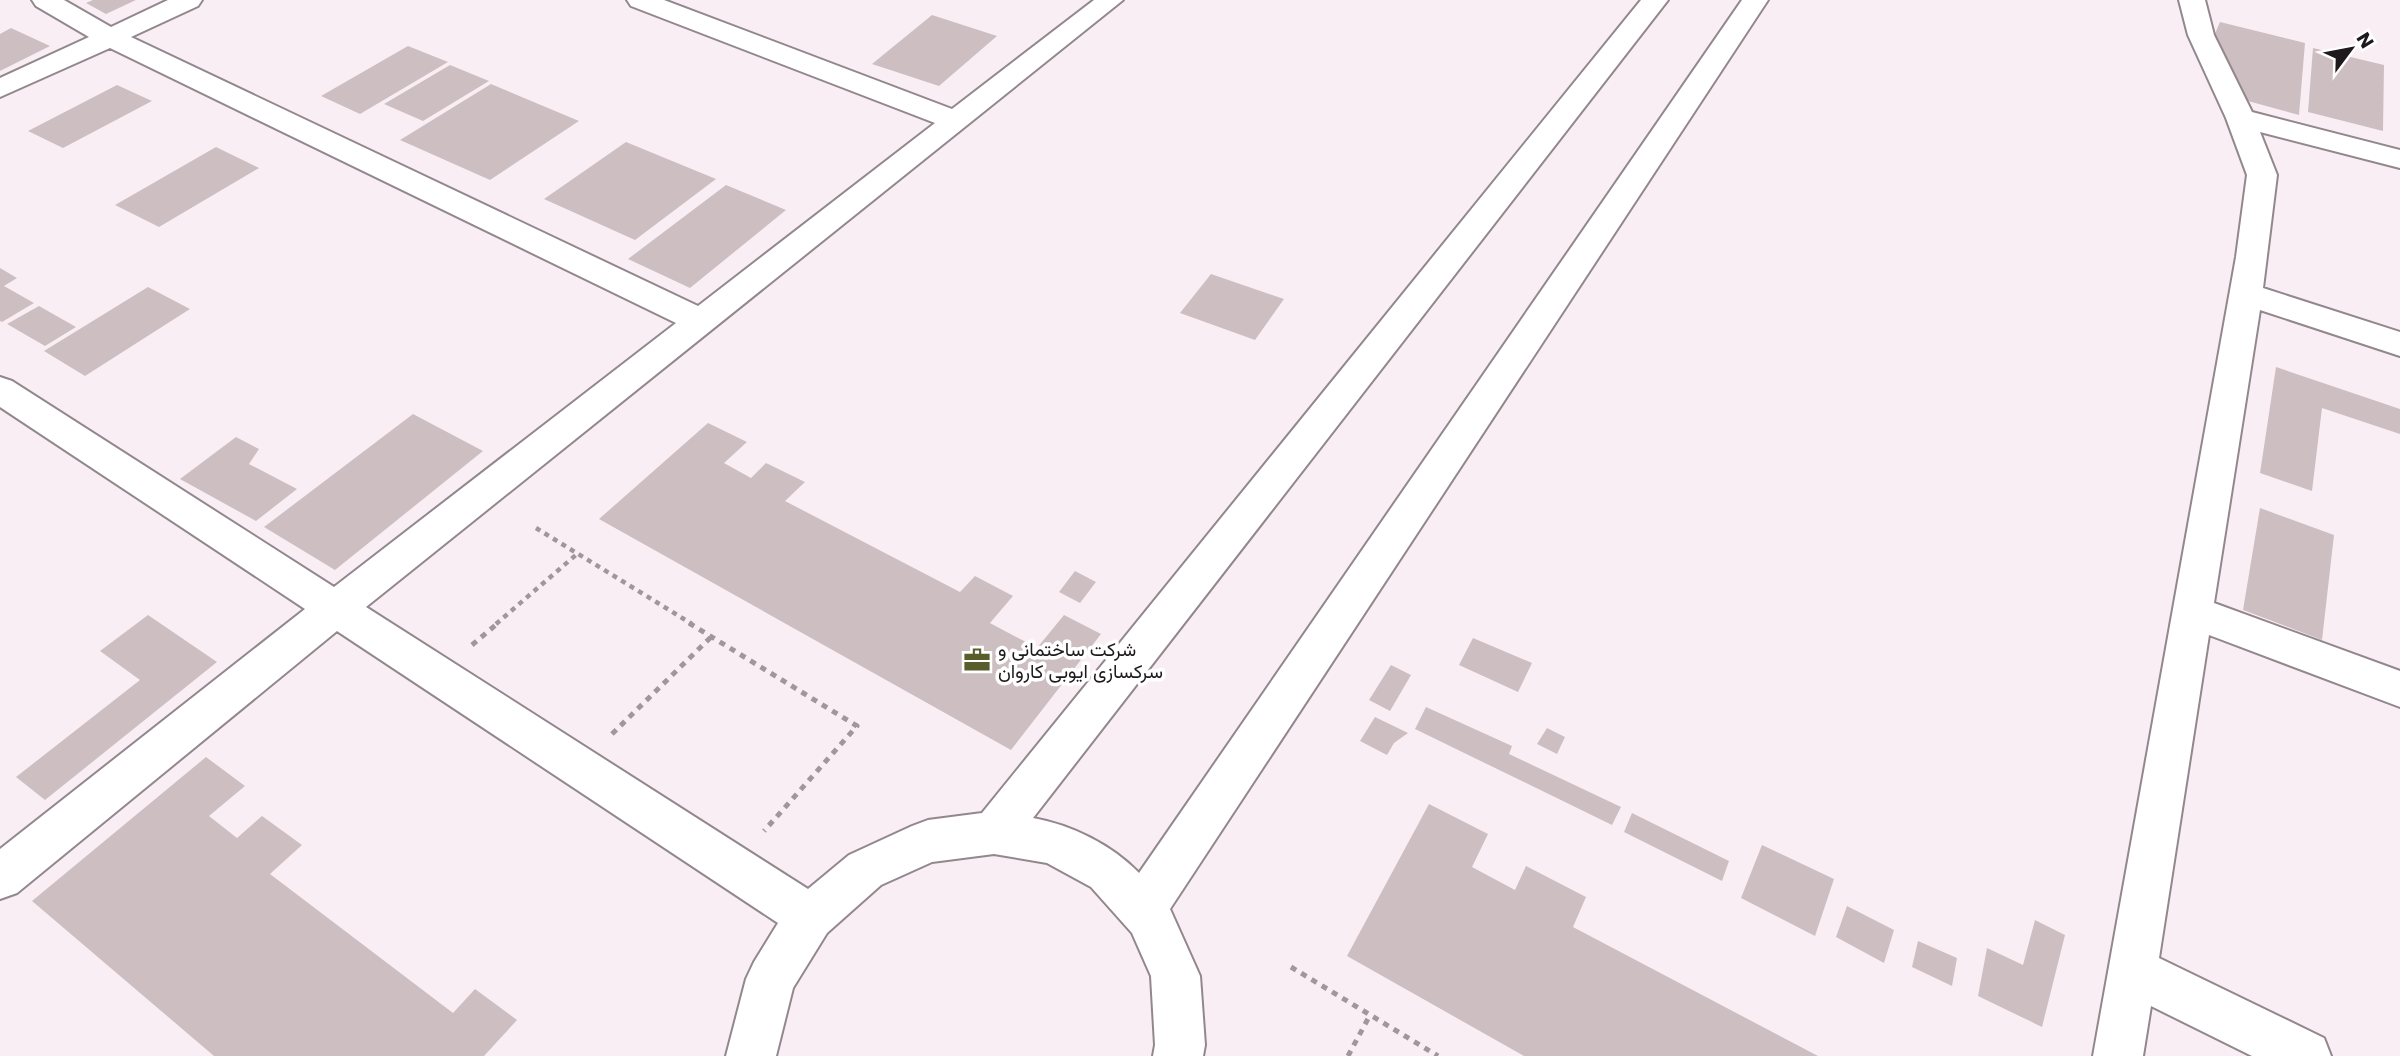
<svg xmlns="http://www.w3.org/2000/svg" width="2400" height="1056" viewBox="0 0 2400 1056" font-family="Poppins,Vazirmatn,sans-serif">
  <rect width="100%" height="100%" fill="#faeef5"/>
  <path fill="#cdbfc1" d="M93,0H136L106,14L86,3Z
    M932,15L997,36L939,86L872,64Z
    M2220,22L2305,43L2299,115L2237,98L2214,36Z
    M11,28L50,46L0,71V34Z
    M408,46L448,62L360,114L321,96Z
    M2313,48L2384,65L2383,131L2308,112Z
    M450,65L489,81L423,121L384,104Z
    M491,84L579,121L490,180L400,140Z
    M117,85L152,101L63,148L28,131Z
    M626,142L716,179L635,240L544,199Z
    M216,147L259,168L159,227L115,205Z
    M726,185L786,210L690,288L628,259Z
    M0,268L17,278L4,286L34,303L2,322L0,321Z
    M1211,274L1284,299L1255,340L1180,313Z
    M148,287L190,309L85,376L44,351Z
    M39,306L76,327L45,346L7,324Z
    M2276,367L2400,409V434L2322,408L2312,491L2260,473Z
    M413,414L483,451L335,570L264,527Z
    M708,423L747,442L724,463L751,478L766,463L805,482L785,501L960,592L975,576L1013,596L990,623L1037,648L1064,615L1101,634L1011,750L599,519Z
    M236,437L259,449L249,464L297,489L256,521L180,479Z
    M2260,508L2334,535L2322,640L2243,610Z
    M1075,571L1096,582L1080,603L1059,592Z
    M148,615L217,662L45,800L16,777L140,680L100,651Z
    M1473,638L1532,663L1518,692L1459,665Z
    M1391,665L1411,675L1390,711L1369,700Z
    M1426,707L1512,746L1509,754L1621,807L1612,825L1415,729Z
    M1375,717L1408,733L1394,743L1387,755L1360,741Z
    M1547,728L1565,737L1557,754L1537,744Z
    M206,757L245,786L209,816L237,838L262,816L302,845L270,874L453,1013L475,989L517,1020L484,1056H214L32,901Z
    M1429,804L1488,834L1472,867L1515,890L1526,866L1586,897L1573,927L1818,1056H1524L1347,956Z
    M1632,813L1729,861L1722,881L1624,832Z
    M1762,845L1834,879L1815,936L1741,898Z
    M1847,906L1894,930L1884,963L1836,937Z
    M2035,920L2065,935L2042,1027L1978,996L1987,948L2023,965Z
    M1918,941L1957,958L1952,986L1912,967Z"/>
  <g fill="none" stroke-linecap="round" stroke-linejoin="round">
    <g stroke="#93878e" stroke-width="4">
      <path id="minor" d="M32,0H64L111,27L168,0H202L198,6L131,37L698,306L935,123L631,6L627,0H664L952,109L1094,0H1123L366,607L808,889L849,855L912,826L928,820L982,813L1641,0H1668L1033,818C1072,825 1112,845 1139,873L1742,0H1768L1170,909L1200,976L1205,1045L1203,1056H1153L1155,1045L1151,976L1132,933L1091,887L1047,863L994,854L932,862L881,885L827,933L793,988L776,1056H726L746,979L754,962L778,923L337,631L17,893L0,899V849L305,609L0,407V377L12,381L334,587L676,323L110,48L0,97V78L89,37L36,6Z
        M2179,0H2205L2214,35L2252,112L2400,150V168L2260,132L2277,175L2263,288L2400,332V356L2260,310L2214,603L2400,671V707L2209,635L2159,958L2324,1038L2331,1056H2252L2151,1006L2143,1056H2093L2236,257L2247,175L2226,118L2188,35Z"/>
    </g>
    <path stroke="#a0979c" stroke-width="4.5" stroke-dasharray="5 5" stroke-linecap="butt" d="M536,528L692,624
      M496,624L577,554"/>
    <path stroke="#a0979c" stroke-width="5" stroke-dasharray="6 6" stroke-linecap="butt" d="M689,623L857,726L764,831
      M472,645L498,623
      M612,734L711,637
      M1291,967L1438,1056
      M1348,1056L1370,1015"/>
    <use href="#minor" fill="#fff" fill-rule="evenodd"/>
  </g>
  <defs>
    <g id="office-bare" transform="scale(2.1)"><path d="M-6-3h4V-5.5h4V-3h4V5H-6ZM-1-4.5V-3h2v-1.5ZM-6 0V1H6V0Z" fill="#585d2b" stroke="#fff" stroke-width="2.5" paint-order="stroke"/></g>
  </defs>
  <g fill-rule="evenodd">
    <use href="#office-bare" x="977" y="660"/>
  </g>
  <g text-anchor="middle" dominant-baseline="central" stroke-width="7" stroke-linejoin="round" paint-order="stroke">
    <g font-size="19" fill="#1d191c" stroke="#fff" text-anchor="start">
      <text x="998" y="649">شرکت ساختمانی و<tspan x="998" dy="22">سرکسازی ایوبی کاروان</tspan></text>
    </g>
  </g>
  <g transform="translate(2351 49) rotate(58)" stroke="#ffffff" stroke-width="5" paint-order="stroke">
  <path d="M0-5L12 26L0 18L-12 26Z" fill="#1d191c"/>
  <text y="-10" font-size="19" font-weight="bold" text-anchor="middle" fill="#1d191c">N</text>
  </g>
</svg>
